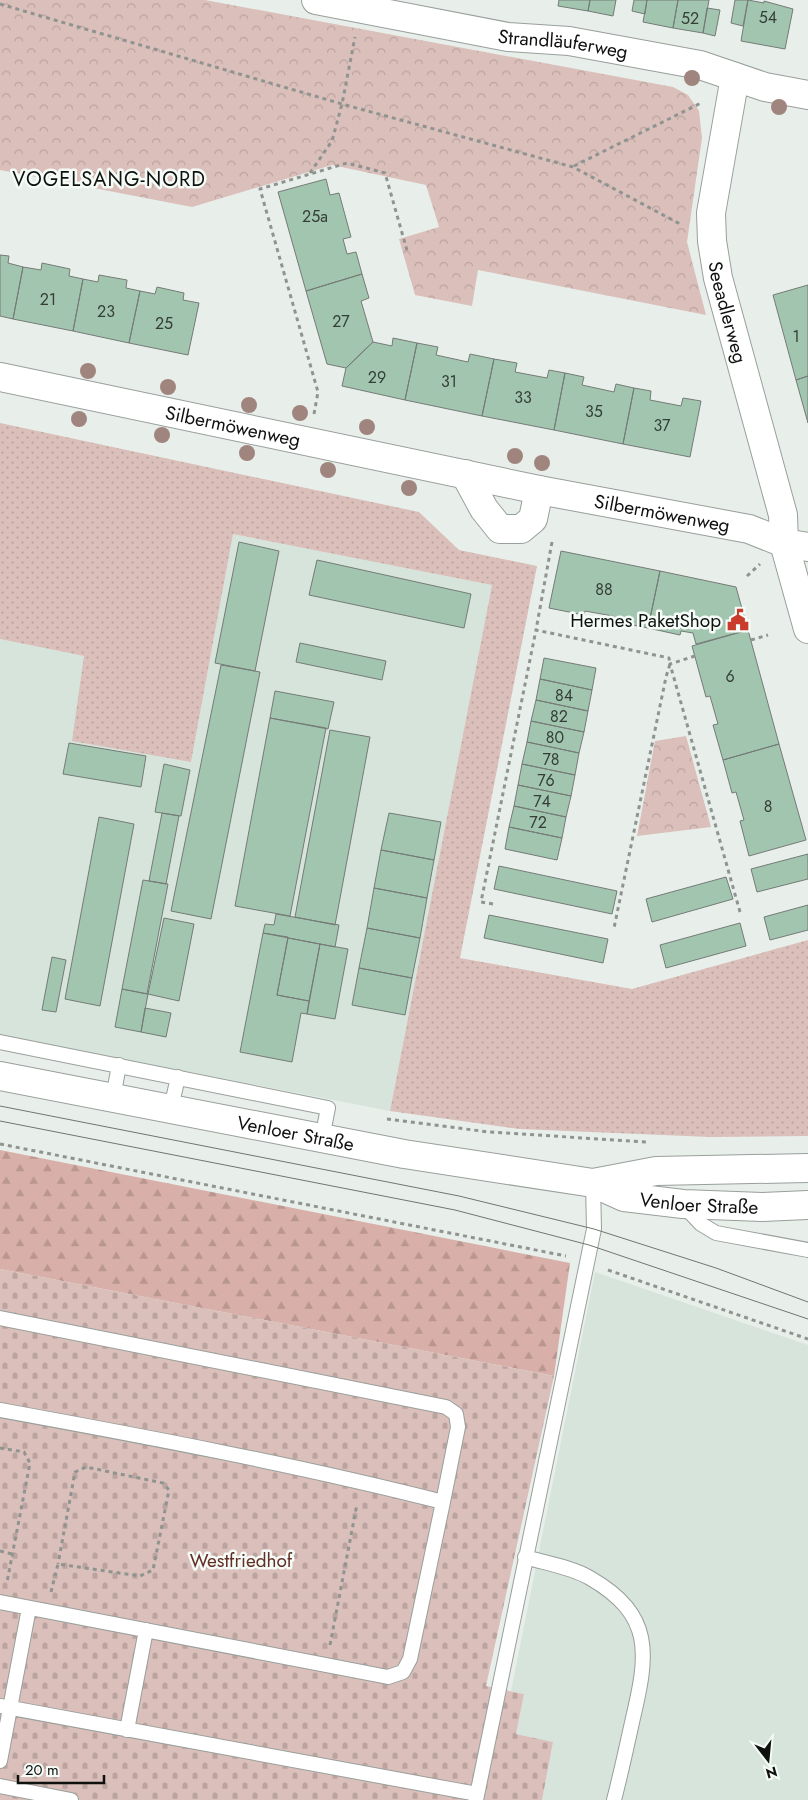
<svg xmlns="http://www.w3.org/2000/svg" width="808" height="1800" viewBox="0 0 808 1800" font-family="Jost,sans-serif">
  <defs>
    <pattern id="grass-dots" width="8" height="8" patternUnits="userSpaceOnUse" patternTransform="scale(1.25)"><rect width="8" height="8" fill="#dbbfba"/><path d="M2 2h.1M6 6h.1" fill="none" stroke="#bba39f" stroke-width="1.8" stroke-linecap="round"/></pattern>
    <pattern id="forest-firs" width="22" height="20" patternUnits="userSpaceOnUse" patternTransform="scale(1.25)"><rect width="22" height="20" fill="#d9b0a9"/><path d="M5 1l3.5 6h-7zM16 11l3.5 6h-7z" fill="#b99690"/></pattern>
    <pattern id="cemetery-stones" width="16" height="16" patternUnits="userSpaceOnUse" patternTransform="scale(1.25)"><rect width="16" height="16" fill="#dbbfba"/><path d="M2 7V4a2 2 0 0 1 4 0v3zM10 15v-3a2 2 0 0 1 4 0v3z" fill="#bba39f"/></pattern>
    <pattern id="park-crowns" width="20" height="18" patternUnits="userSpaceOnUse" patternTransform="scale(1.25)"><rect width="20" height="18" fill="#dbbfba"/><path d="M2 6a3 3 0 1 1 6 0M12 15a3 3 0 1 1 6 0" fill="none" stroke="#bba39f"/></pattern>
  </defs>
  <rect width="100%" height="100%" fill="#e8efea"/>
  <path fill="#d6e4db" d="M233,534L492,585L390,1111L0,1035V639L85,656L191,762Z
    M595,1272L808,1345V1800H542L553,1742L516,1734L524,1694L511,1691Z"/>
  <path fill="url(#grass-dots)" d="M0,423L419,512L459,550L537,566L460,958L632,989L808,940V1136L710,1137L519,1129L390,1111L492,585L233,534L191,762L72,741L84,656L0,639Z"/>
  <path fill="url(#forest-firs)" d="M0,1150L570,1263L554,1376L0,1269Z"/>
  <path fill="url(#cemetery-stones)" d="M0,1269L554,1376L486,1686L524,1694L516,1734L553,1742L542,1800H0Z"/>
  <path fill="url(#park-crowns)" d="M0,0H205L673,87L688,95L699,111L702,138L687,242L706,315L478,270L472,306L415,295L399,239L439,227L426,185L332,165L192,207L0,170Z
    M686,736L711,827L637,836L655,741Z"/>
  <path fill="#a2c5af" stroke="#757b77" d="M559,0H590L588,11L558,6Z
    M590,0H616L613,16L588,11Z
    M634,0H647L645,14L632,11Z
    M647,0H678L673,28L643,22Z
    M678,0H709L703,33L673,28Z
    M735,0H748L743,26L731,23Z
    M748,0L764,3V1L793,9L785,49L741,41Z
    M707,8L720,10L715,36L703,33Z
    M326,179L330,195L339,193L351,237L343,239L347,254L356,252L362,274L306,291L278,192Z
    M0,255L9,256L8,263L23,267L13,319L0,316Z
    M42,263L70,269L69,276L83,279L73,331L13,319L23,267L41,270Z
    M362,274L369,298L361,301L373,342L346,368L327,364L306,291Z
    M99,275L127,280L126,288L140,291L129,343L73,331L83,279L98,282Z
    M808,285V376L796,380L773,295Z
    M157,287L184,293L183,300L199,303L188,355L129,343L140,291L155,294Z
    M393,338L417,343L405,400L342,386L346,368L373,342L392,346Z
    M417,343L438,347L436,355L468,362L470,354L494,359L482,416L405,400Z
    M494,359L517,363L515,372L547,378L549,370L565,373L554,430L482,416Z
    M565,373L584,377L582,385L614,392L616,384L634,388L623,444L554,430Z
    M808,376V423L796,380Z
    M634,388L651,391L650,400L681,406L683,398L701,401L690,457L623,444Z
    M239,542L279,551L255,671L215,663Z
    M561,551L660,571L648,628L612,621L613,616L585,611L584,615L549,608Z
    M317,560L471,594L464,628L309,595Z
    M660,571L736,587L748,630L696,644L693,633L681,631L680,635L648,628Z
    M748,630L779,744L723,760L713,725L718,724L710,696L706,697L692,646Z
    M300,643L386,661L382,680L296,662Z
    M544,658L596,668L592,690L540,679Z
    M221,665L260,672L211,919L171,911Z
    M540,679L592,690L588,711L536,700Z
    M275,691L334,702L328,729L270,718Z
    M536,700L588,711L584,732L531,721Z
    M270,718L326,728L290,916L235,906Z
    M531,721L584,732L579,753L527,742Z
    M330,730L370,737L335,925L295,917Z
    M527,742L579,753L575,775L522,764Z
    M69,743L146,756L141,787L63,774Z
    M779,744L806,840L749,856L740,821L744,820L736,792L732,793L723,760Z
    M164,764L190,770L181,816L155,812Z
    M522,764L575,775L571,796L518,785Z
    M518,785L571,796L566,817L514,806Z
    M514,806L566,817L562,838L509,827Z
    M162,813L179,816L166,884L149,881Z
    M389,813L441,822L434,860L381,850Z
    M99,817L134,824L100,1006L65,999Z
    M509,827L562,838L557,860L505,849Z
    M381,850L434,860L427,898L374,888Z
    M808,854V879L757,892L751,869Z
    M499,866L617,891L612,914L494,889Z
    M726,877L733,899L652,922L646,899Z
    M143,880L168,884L147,994L122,989Z
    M374,888L427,898L420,938L367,928Z
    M808,905V930L770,940L764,917Z
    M276,914L339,925L335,947L263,933L265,924L274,925Z
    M489,915L608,939L603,963L484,938Z
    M164,918L194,924L179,1001L148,994Z
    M740,923L746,946L666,968L660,945Z
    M367,928L420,938L412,978L359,968Z
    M263,933L288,937L277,995L309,1001L307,1014L301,1013L292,1062L240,1052Z
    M288,938L320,944L309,1001L277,995Z
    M320,944L348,949L335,1019L307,1014Z
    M52,957L66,960L56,1012L42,1010Z
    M359,968L412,978L405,1015L352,1005Z
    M122,989L148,994L141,1032L115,1027Z
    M145,1008L171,1013L166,1037L141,1032Z"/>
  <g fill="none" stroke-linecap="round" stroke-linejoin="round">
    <g stroke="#999f9b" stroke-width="16">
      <path id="service" d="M0,1042L328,1108L322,1138
        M113,1098L119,1065
        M171,1108L178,1077
        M683,1205L701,1224L716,1233L808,1250
        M0,1318L446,1407L456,1414L458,1427L443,1502C297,1465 148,1437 0,1410
        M525,1557C545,1563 571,1567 590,1578C654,1615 648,1654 633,1718C627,1745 621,1773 614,1800
        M0,1602L388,1677L403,1672L410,1659L443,1502
        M0,1706L477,1794
        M127,1730L146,1630
        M0,1761L29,1608
        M0,1786L71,1800
        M476,1800L594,1229L593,1183"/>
    </g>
    <g stroke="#999f9b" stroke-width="30">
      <g id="minor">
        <path id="s1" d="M316,0L508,37L569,41L700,65L765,87L808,95"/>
        <path id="s2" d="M735,77L711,213L712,241L718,278L783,515L784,543L808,629"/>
        <path id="s3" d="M0,377L539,490L749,529L784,543L808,547"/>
        <path d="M465,474L484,509L500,529H521L533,519L539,490"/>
      </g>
    </g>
    <g stroke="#999f9b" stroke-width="30">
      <g id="secondary">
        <path id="s4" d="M0,1076L404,1154L593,1183L624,1197L683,1204L762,1207L808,1205"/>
        <path d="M593,1183L656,1171L808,1168"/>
      </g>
    </g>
    <path stroke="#8f9491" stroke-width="3" stroke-dasharray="4 4" stroke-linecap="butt" d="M0,4L342,104L573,167L682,225
      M574,166L703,102
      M310,173L332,141L342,104L355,37
      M314,414L318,392L260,189L347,163L385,173L408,254
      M552,542L536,630L669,658L670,664L666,677L614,928
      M747,576L760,564
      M751,640L768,635
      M695,656L670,664L740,912
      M493,904L481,902L536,630
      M387,1119L489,1132L647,1142
      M0,1144L566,1256
      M608,1270L808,1339
      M0,1448L24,1452L30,1463L7,1582
      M0,1551L12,1554
      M51,1592L58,1564L140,1576L153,1570L169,1490L163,1483L86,1467L75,1472L58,1564
      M330,1645L357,1504"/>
    <use href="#service" stroke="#fff" stroke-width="14"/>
    <use href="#minor" stroke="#fff" stroke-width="28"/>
    <use href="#secondary" stroke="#fff" stroke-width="28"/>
    <path stroke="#717572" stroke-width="1" d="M0,1106L459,1196L594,1229L716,1268L808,1302
      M0,1121L455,1210L589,1245L808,1319"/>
  </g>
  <g fill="#9f857e">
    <circle cx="692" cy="78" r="8"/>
    <circle cx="779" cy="107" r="8"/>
    <circle cx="88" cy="371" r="8"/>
    <circle cx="168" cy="387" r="8"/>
    <circle cx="249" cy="405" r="8"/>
    <circle cx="300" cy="413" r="8"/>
    <circle cx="79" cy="419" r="8"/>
    <circle cx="367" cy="427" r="8"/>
    <circle cx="162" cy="435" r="8"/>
    <circle cx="247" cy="453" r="8"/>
    <circle cx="515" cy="456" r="8"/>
    <circle cx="542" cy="463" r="8"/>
    <circle cx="328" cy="470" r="8"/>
    <circle cx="409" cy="488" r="8"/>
  </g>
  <defs>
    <g id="civic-bare" transform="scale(1.725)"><path d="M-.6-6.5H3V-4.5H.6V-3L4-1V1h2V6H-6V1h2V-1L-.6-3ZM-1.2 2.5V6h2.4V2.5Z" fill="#c93c2b" stroke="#f5fcf8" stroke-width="2.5" paint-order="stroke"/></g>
  </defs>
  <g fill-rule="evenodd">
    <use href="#civic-bare" x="738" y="620"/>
  </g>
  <g text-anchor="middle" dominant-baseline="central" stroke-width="5" stroke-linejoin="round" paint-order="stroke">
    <g font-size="16" fill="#343e37">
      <text x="768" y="17">54</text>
      <text x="690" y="18">52</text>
      <text x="315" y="216">25a</text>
      <text x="48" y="299">21</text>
      <text x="106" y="311">23</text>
      <text x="341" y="321">27</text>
      <text x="164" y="323">25</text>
      <text x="796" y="336">1</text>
      <text x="377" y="377">29</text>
      <text x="449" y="381">31</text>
      <text x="523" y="397">33</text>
      <text x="594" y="411">35</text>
      <text x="662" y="425">37</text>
      <text x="604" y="589">88</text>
      <text x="730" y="676">6</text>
      <text x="564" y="695">84</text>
      <text x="559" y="716">82</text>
      <text x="555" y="737">80</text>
      <text x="551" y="759">78</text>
      <text x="546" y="780">76</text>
      <text x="542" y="801">74</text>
      <text x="768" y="806">8</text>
      <text x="538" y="822">72</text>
    </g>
    <g font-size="19" fill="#0f110f" stroke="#f5fcf8">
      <text stroke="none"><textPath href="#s1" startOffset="251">Strandläuferweg</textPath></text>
      <text stroke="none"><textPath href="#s2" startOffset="239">Seeadlerweg</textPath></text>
      <text stroke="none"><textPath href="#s3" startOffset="238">Silbermöwenweg</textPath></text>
      <text stroke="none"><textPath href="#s3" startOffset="676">Silbermöwenweg</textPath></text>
      <text stroke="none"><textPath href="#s4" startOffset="301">Venloer Straße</textPath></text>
      <text stroke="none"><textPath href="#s4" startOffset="712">Venloer Straße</textPath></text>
    </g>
    <g font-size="19" fill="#0f110f" stroke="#f5fcf8" text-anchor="end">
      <text x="721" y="620">Hermes PaketShop</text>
    </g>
    <g font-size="19" fill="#632e25" stroke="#f5fcf8">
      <text x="241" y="1560">Westfriedhof</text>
    </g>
    <g font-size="20" letter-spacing="1" fill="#0f110f" stroke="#f5fcf8">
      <text x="109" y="179">VOGELSANG-NORD</text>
    </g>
  </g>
  <g transform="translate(768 1760) rotate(164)" stroke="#f5fcf8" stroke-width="4" paint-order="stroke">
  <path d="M0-4L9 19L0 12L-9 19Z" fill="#0f110f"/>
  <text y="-8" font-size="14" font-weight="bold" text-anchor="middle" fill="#0f110f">N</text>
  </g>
  <path d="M18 1775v8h86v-8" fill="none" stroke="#0f110f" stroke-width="2.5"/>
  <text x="25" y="1775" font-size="15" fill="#0f110f" stroke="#f5fcf8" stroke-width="4" paint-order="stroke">20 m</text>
</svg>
